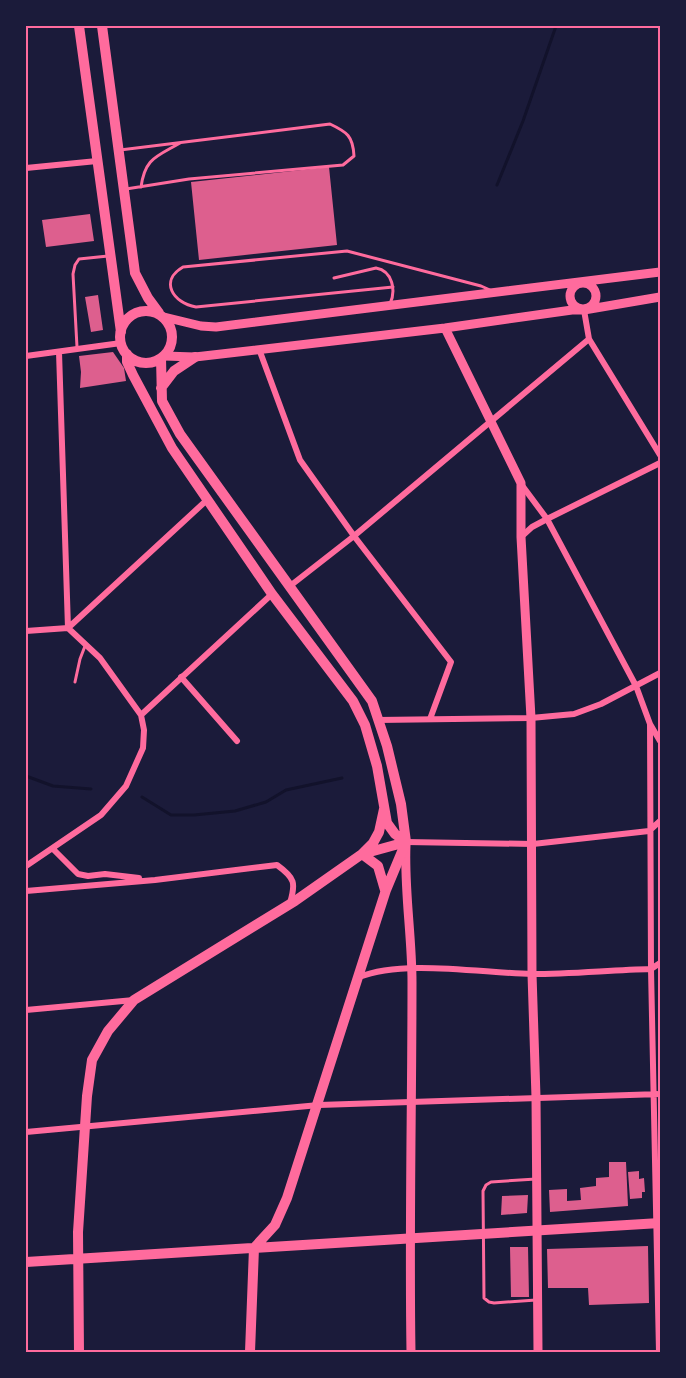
<svg xmlns="http://www.w3.org/2000/svg" width="686" height="1378" viewBox="0 0 686 1378" font-family="Karla,sans-serif">
  <rect width="100%" height="100%" fill="#1b1b3a"/>
  <g fill="none" stroke-linecap="round" stroke-linejoin="round">
    <path stroke="#12122b" stroke-width="3" d="M497,185L523,121L556,26
      M26,776L53,786L91,789
      M142,797L171,815H194L235,811L266,802L286,790L342,778"/>
  </g>
  <path fill="#dd5f8e" d="M329,167L337,245L199,260L191,182Z
    M90,214L94,241L46,247L42,220Z
    M98,295L103,330L91,332L85,297Z
    M113,352L124,368L126,381L80,388L81,372L79,356Z
    M609,1162H626L628,1206L550,1212L549,1190L567,1189V1201L581,1200L580,1188L596,1186V1178L609,1177Z
    M639,1171V1179L644,1178L645,1192H642V1198L630,1199L628,1172Z
    M528,1195L527,1213L501,1215L502,1196Z
    M648,1246L649,1303L589,1305L588,1288H548L547,1249Z
    M510,1247H528L529,1297H511Z"/>
  <g fill="none" stroke-linecap="round" stroke-linejoin="round">
    <path stroke="#ff6b9d" stroke-width="3" d="M120,150L330,124C347,132 353,136 354,156L343,165L189,179L126,189
      M141,187C145,158 156,157 180,143
      M334,278L376,268C393,271 396,291 390,304
      M393,287L196,307C173,303 159,281 183,267L347,251L481,286L490,290
      M77,347L73,274L75,265L79,259L108,256
      M75,682L80,659L85,646
      M536,1179L491,1182L486,1185L483,1191L484,1298L489,1302L494,1303L536,1300"/>
    <path stroke="#ff6b9d" stroke-width="6" d="M26,168L97,161
      M584,310L589,339L660,455
      M259,349L300,460L354,536L451,662L430,719
      M26,356L121,343
      M521,484L547,519L636,686L650,724L660,741
      M521,537L532,527L547,519L660,463
      M290,586L354,536L589,339
      M26,631L68,628L208,499
      M181,677L237,741
      M141,715L272,594
      M378,720L531,718L574,714L601,704L660,673
      M650,724L651,969L659,1352
      M406,842L533,844L649,831L660,821
      M53,849L78,874L88,876L105,874L139,878
      M26,866L101,815L126,786L143,748L144,730L141,715L100,658L68,628L59,352
      M26,891L155,880L277,865C295,878 296,883 290,903
      M359,977C403,959 482,973 532,974C571,974 611,970 651,969L660,963
      M26,1010L134,1000
      M26,1132L319,1105L660,1094"/>
    <path stroke="#ff6b9d" stroke-width="9" d="M570 296a13 13 0 1 1 26 0a13 13 0 1 1-26 0Z
      M164,317L201,326L216,327L660,272
      M445,328L521,483V537L531,718L532,974L536,1097L538,1352
      M164,356L195,357L445,328L572,310H584L660,297
      M406,845C404,890 412,936 412,982C412,1105 409,1229 411,1352"/>
    <path stroke="#ff6b9d" stroke-width="10" d="M79,26L121,332
      M102,26L135,273L148,298L159,313
      M120 337a26 26 0 1 1 52 0a26 26 0 1 1-52 0Z
      M127,354V362L133,375L172,448L272,594L353,701L365,725L377,766L387,823L395,834L406,842
      M161,358L162,401L180,434L372,701L387,746L401,804L406,842L386,890L287,1198L275,1225L254,1248
      M161,388L174,371L195,357
      M366,853L406,842
      M362,854L378,866L385,890
      M26,1262L660,1223
      M79,1352L78,1232L87,1096L92,1060L108,1031L134,1000L295,901L362,854L373,843L379,832L384,809
      M250,1352L254,1248"/>
  </g>
  <rect width="686" height="1378" fill="none" stroke="#1b1b3a" stroke-width="54"/>
  <rect x="27" y="27" width="632" height="1324" fill="none" stroke="#ff6b9d" stroke-width="2"/>
</svg>
